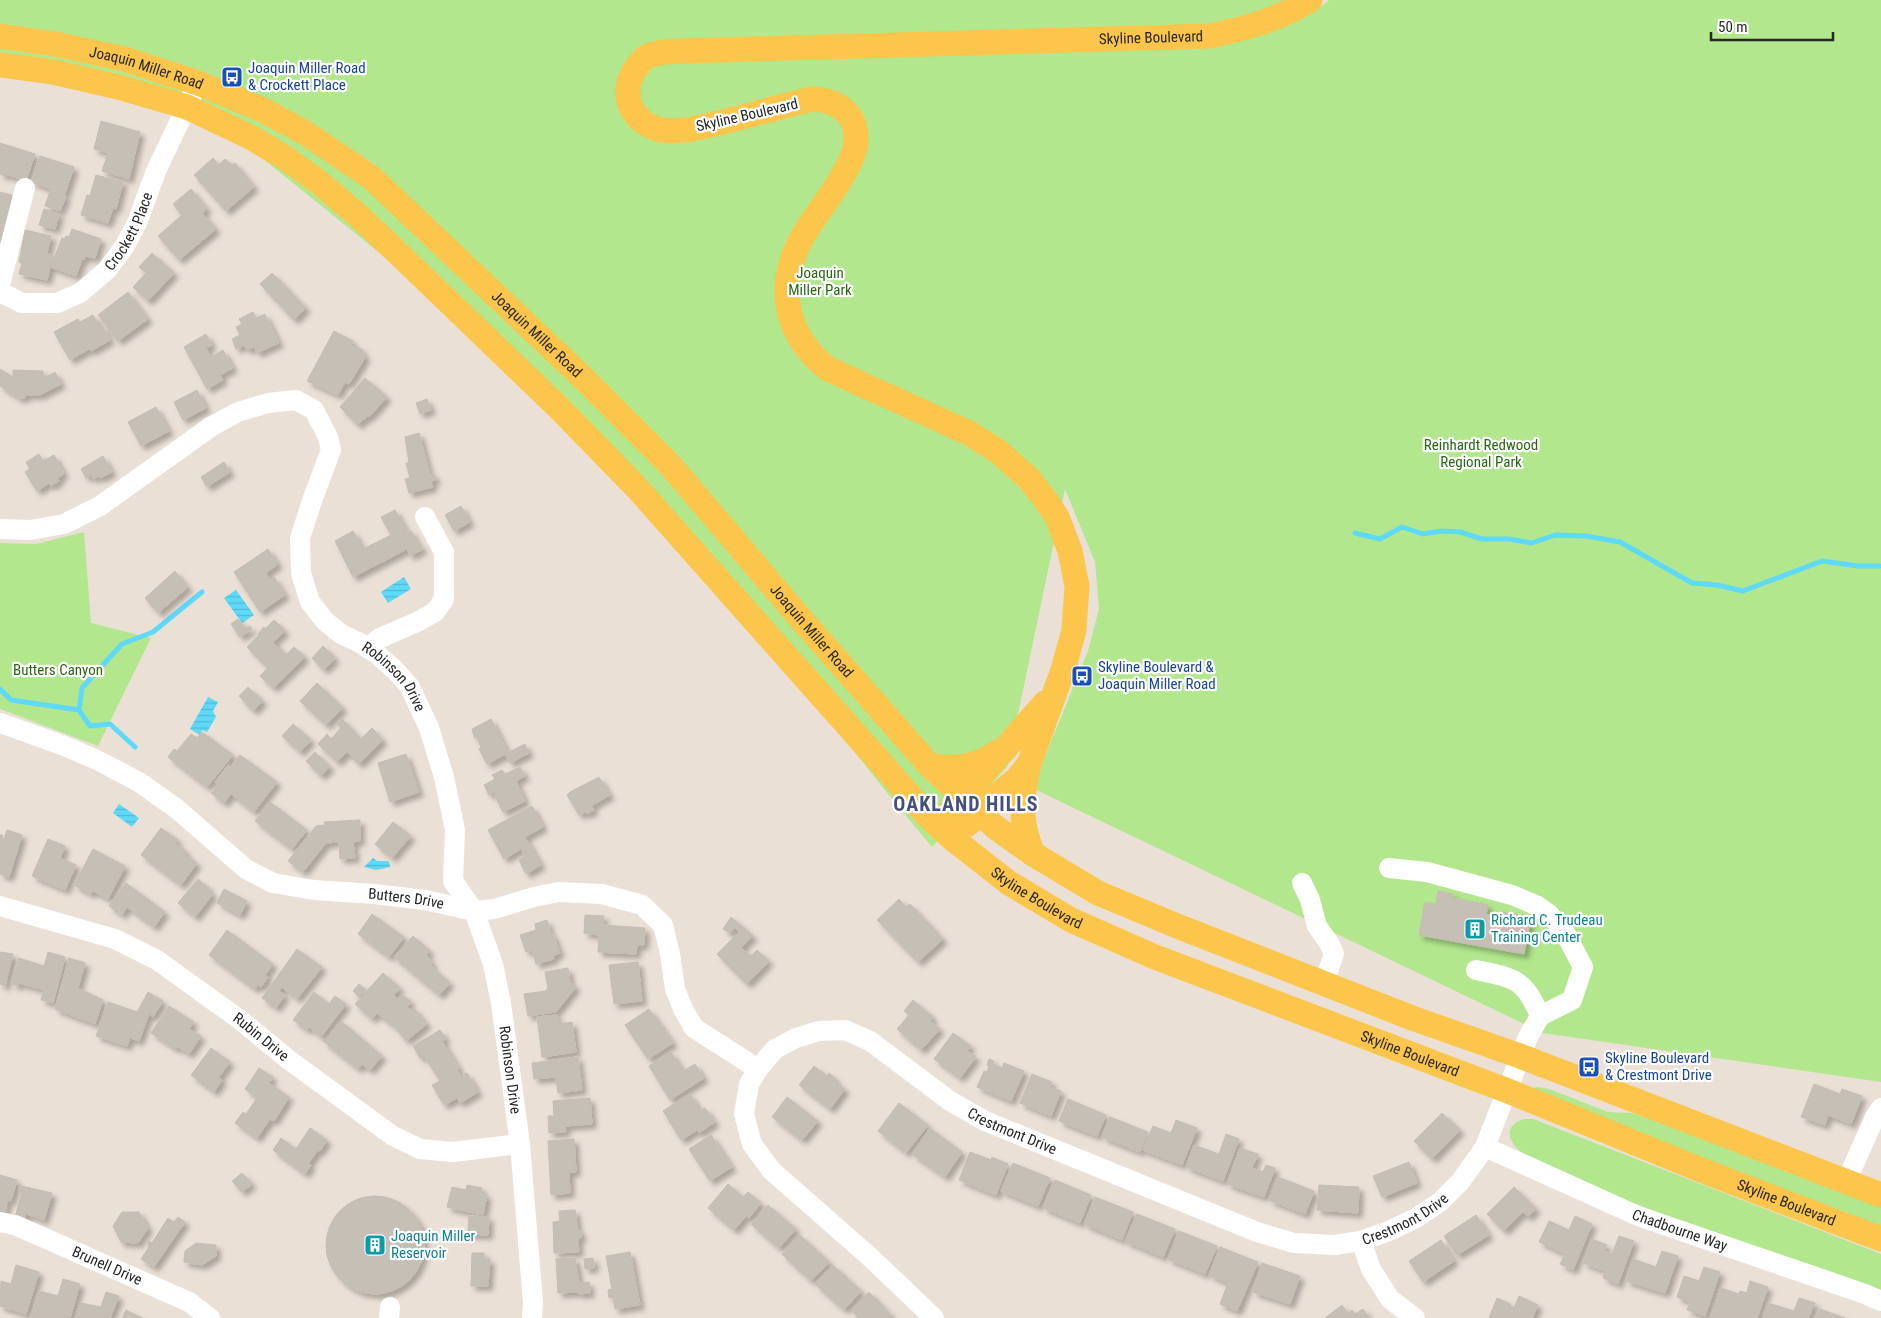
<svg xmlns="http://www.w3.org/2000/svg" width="1881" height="1318" viewBox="0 0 1881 1318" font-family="'Roboto Condensed',sans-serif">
  <defs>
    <pattern id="water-rules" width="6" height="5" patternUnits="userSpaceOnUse" patternTransform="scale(1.25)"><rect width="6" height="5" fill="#5ed9f7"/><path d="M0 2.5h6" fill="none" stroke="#52bad4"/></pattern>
    <filter id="shadow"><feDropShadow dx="4.5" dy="4.5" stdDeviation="2.5" flood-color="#0004"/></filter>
  </defs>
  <rect width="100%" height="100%" fill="#ebe0d6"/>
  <path fill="#b2e78d" d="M0,0H1289L1268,31L1322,6L1329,0H1881V1082L1543,1033L1032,788L1088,651L1099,609L1095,562L1065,489L1007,767L932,847L892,799L765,639L598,456L428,292L231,133L152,97L0,74Z
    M84,532L91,623L151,638L98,746L0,709V543L36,544Z
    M1538,1087L1549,1089L1608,1112L1631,1113L1648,1118L1881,1207V1229L1527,1089Z
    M1524,1119H1533L1881,1254V1290C1812,1263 1740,1243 1670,1217C1620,1199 1572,1176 1524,1154C1508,1143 1502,1126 1524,1119Z"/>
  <path fill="url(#water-rules)" d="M404,577L411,589L388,603L381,592Z
    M236,590L254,615L242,623L224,598Z
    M208,697L218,702L213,711L216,717L207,732L202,730L200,735L190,729Z
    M119,804L139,818L132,827L113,813Z
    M373,858L377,861H388L390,865V867L376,870L364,867Z"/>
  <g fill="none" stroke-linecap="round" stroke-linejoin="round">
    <path stroke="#5ed9f7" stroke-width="5" d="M1355,533L1380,539L1402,527L1423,534L1441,531L1460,532L1482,539H1509L1532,543L1555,535L1586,536L1620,542L1692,583L1717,585L1743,591L1822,561L1858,566H1880
      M0,689L11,700L79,710L90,726L110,724L135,747
      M79,710L82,688L122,644L153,632L202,592"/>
  </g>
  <path fill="#c5bfb5" stroke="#c6bdb0" filter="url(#shadow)" d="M101,121L140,132L129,179L102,171L108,153L94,149Z
    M0,143L35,154L26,181L5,174V176L0,174Z
    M40,156L74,167L65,194L31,182Z
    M213,158L219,165L225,159L232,165L235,163L254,187L226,211L194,175Z
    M96,175L123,182L116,209L113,208L108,223L81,215L87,195L90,196Z
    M191,189L207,209L202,213L216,229L179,260L158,236L182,215L173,204Z
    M50,191L66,196L60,211L45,206Z
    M0,192L15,196L0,252Z
    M44,209L59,214L55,229L39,225Z
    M72,229L101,239L95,258L85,256L84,260L82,259L76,276L51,267L62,238L65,239L66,236L69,237Z
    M25,230L51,236L47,253L53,255L47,280L19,274L22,263L19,262Z
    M152,253L174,273L148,301L133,287L146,273L139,267Z
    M272,273L306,308L294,320L260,284Z
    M128,292L148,319L118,341L98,315Z
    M253,312L256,318L265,314L279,343L257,353L254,347L247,350L244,345L236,349L232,339L240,335L236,327L242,324L239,319Z
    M93,315L99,327L102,326L110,340L91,351L89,349L70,360L54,332L78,319L80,322Z
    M334,331L353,341L351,345L355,348L356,346L363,350L362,354L366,356L349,384L345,382L338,395L307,381Z
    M206,334L212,345L206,348L211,357L223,350L233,368L220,375L223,380L207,389L184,347Z
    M0,369L13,377V370L43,371V379L55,372L61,384L40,395H25V398H17V395H14L0,386Z
    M365,378L387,397L369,417L368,416L364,419L358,425L340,407Z
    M197,390L206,408L183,420L174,402Z
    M427,399L431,410L420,414L416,403Z
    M156,407L169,431L141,446L128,422Z
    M419,433L430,475L434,474L436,480L431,481L433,487L409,493L405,479L410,478L406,463H409L405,437Z
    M39,454L43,461L54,455L63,472V475L58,478L59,481L51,486L49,483L37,491L25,472L30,469L26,462Z
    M103,456L112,472L100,478L99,476L93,479L91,475L86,478L81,469Z
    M224,462L230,472L207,487L201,477Z
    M461,506L470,522L454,531L445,515Z
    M395,510L407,532L403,533L404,535L411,531L419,546L420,545L423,549L410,556L407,549L353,577L335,541L353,531L363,549L391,535L381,517Z
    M268,549L278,564L266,573L270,580L274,577L285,595L260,612L234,572Z
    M175,571L188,587L158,613L145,598Z
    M238,619L245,629L250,626L252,629L240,637L231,624Z
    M274,620L285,631L273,642L286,655L294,647L305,657L273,688L260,676L268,668L247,647L259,635L258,634L264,627L265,629Z
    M323,646L335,658L324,670L312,658Z
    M317,683L343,708L326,725L300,701Z
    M248,687L263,701L253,711L239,696Z
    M341,718L361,739L372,728L383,740L359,764L347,752L337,762L318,744L327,734L331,739L341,728L336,723Z
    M491,719L508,753L487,764L479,749L481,747L477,738L474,737L472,729Z
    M293,724L311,740L300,752L282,736Z
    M202,732L233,755L207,787L168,757L174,749L177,751L191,734L197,738Z
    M525,744L529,753L510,763L505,754Z
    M315,752L330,767L321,776L306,761Z
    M406,754L419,792L390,802L378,763Z
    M240,755L277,782L254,812L231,794L224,803L211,793L218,785L215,782L228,765L231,767Z
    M520,767L525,776L516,781L525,801L503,812L493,792L489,795L484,785L495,779L492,775L502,770L505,774Z
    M599,777L610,795L591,806L594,810L587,814L585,812L579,815L567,795L570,792Z
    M270,802L307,830L292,849L255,821Z
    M532,806L543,827L525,837L541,865L526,874L519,860L525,857L521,849L504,859L488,830Z
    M360,820V841L353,842L355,858L340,859L339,842L326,843L303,872L288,861L316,826L325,825L324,822Z
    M393,822L411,836L392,858L375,844Z
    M161,828L178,840L175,843L187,852L185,855L197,863L181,885L141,855Z
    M7,830L22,835L9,877L0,874V835H3L2,838L4,839Z
    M48,839L65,846L60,858L76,865L65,890L32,876Z
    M93,849L125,866L108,899L93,891L91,894L74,885Z
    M198,879L209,888L208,890L213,894L195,917L178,903Z
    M126,883L165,912L154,927L127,907L122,915L109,906Z
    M224,889L247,901L240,915L217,903Z
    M1438,891L1453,894V898L1488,905L1486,914L1501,917L1502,912L1525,916L1524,921L1530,922L1524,954L1419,935L1425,902L1436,904Z
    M899,899L906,907L910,904L943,939L918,962L877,920Z
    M372,914L404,937L389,957L358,934Z
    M585,915L604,916L603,925L645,928L644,945H637L636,954L598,952L599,935L584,933Z
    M731,917L753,936L741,948L751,956L757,950L769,961L747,984L717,954L739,932L735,928L730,933L723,929Z
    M547,920L551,935L553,934L560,953L553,956L554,959L536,964L532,950L526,952L520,935L536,930L535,924Z
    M227,930L273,964L265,975L268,977L261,987L258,985L255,989L209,955Z
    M413,936L430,951L426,954L432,963L431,966L450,983L439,995L394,957Z
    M297,949L322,967L297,999L282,987L279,991L285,995L276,1008L262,998Z
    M0,952L13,954L5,986L0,984Z
    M48,952L65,957L53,1003L41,1000L44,990L19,983L18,986L12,984L19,958L44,966Z
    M69,958L85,963L78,988L103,1000L95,1024L55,1009Z
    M638,962L642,1001L614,1004L609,965Z
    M568,968L570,982L576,987L556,1012L528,1016L524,994L546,991L548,988L545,972Z
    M383,973L400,988L394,995L398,999L402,994L411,1002L407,1007L411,1010L414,1008L427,1024L406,1041L395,1027L377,1013L372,1019L355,1004Z
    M359,984L366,990L359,997L353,991Z
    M148,992L163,1001L153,1017L149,1014L139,1041L130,1038L127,1046L96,1036L108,1002L137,1012Z
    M314,992L329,1004L335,996L346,1004L321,1037L309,1027L307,1030L293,1020Z
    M913,1000L933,1017L930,1021L940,1029L921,1050L897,1029L909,1015L904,1011Z
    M169,1006L194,1022L189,1029L201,1036L189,1054L178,1047L176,1049L151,1033Z
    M649,1009L673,1043L648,1059L625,1025Z
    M557,1015L558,1024L572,1022L576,1052L542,1057L537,1017Z
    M341,1021L382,1056L370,1070L362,1064L358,1069L323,1041L332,1034L331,1033Z
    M440,1030L446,1039L442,1041L459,1068L457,1069L462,1079L465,1077L464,1074L467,1073L478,1092L460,1103L457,1098L444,1105L432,1085L440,1081L424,1056L420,1058L413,1046Z
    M953,1033L971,1046L967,1051L976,1057L960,1078L934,1059Z
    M211,1048L230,1062L219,1077L222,1080L214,1092L191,1075Z
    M671,1052L683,1071L695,1064L704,1078L670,1100L649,1066Z
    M578,1057L582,1090L558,1093L556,1077L534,1079L532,1063Z
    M989,1059L994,1061L993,1064L1002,1068L1004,1063L1024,1071L1011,1101L977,1087L984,1071L987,1072L989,1066L987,1065Z
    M814,1066L827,1076L829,1073L836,1079L834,1081L845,1089L830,1109L799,1085Z
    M259,1068L273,1077L269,1083L289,1097L274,1121L270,1119L257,1138L235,1123L243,1112L246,1114L257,1098L245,1089Z
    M1032,1074L1052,1082L1050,1087L1061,1091L1051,1116L1020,1103Z
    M1814,1084L1840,1094L1842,1089L1862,1096L1851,1124L1828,1115L1825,1125L1801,1117Z
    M690,1094L700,1111L705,1108L715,1122L699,1133L697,1130L681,1140L663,1111Z
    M787,1097L818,1121L802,1140L772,1117Z
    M590,1098L592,1124L565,1126L566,1132L549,1133L548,1116H554L553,1101Z
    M1068,1099L1106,1115L1097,1136L1059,1121Z
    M899,1103L928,1125L906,1153L878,1131Z
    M1442,1113L1460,1130L1432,1159L1414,1141Z
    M1110,1117L1148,1132L1140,1152L1102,1137Z
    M1176,1120L1197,1128L1182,1165L1143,1150L1153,1126L1171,1133Z
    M310,1128L327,1140L320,1151L318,1150L308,1164L311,1165L305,1174L273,1150L281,1138L296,1149Z
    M930,1128L962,1152L945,1177L912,1154Z
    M1226,1134L1239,1139L1223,1181L1186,1167L1194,1145L1219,1154Z
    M711,1135L732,1167L710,1181L689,1149Z
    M574,1139L576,1172H569L570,1193L551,1195L548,1141Z
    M1240,1148L1258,1154L1252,1168L1263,1172L1266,1165L1275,1168L1264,1197L1227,1184Z
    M970,1152L991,1160L992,1157L1008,1164L996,1195L959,1180Z
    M1409,1162L1417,1183L1382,1197L1373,1176Z
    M1013,1163L1050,1178L1038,1206L1001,1191Z
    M242,1173L252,1184L242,1192L232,1181Z
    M0,1175L17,1180L11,1201L8,1200L4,1214L0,1213Z
    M1278,1177L1314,1191L1305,1214L1269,1200Z
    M1055,1180L1091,1195L1080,1223L1043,1208Z
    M728,1184L743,1197L748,1192L761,1203L749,1218L746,1216L734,1230L708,1208Z
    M467,1185L482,1188L481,1193L487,1195L483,1215L447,1207L452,1187L466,1190Z
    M1319,1185L1359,1187L1358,1213L1317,1210Z
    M21,1186L52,1193L44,1220L26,1214L24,1220L15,1217L22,1192L19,1191Z
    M1514,1187L1536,1209L1528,1217L1523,1212L1504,1231L1487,1214Z
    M326 1245a49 49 0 1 1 98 0a49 49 0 1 1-98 0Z
    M1095,1197L1133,1212L1122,1240L1084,1224Z
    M768,1205L796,1229L779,1248L751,1224Z
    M575,1210L578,1231H581V1238L578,1239L579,1252L554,1253L553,1222L560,1221L559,1211Z
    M122,1212H139L148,1228L138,1243L121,1242L113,1226Z
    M1137,1214L1175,1229L1163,1257L1125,1241Z
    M1476,1215L1489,1235L1457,1255L1444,1236Z
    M469,1216L489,1217L488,1235L468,1234Z
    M1575,1216L1592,1224L1573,1270L1560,1264L1565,1254L1539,1242L1549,1221L1569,1230Z
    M178,1217L185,1222L154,1267L141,1259L149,1247L147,1240L152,1243L168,1218L174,1222Z
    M1179,1231L1217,1246L1205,1274L1168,1259Z
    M800,1235L829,1262L811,1281L782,1254Z
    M1619,1236L1634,1241L1618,1284L1603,1278L1605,1271L1583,1263L1592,1239L1607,1245L1604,1251L1612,1254Z
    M1441,1240L1454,1261L1423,1282L1409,1261Z
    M196,1243L216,1245V1256L202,1265L184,1262L185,1251Z
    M1220,1247L1258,1262L1237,1311L1220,1304L1228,1283L1209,1275Z
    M1662,1251L1678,1256L1665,1293L1626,1281L1633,1259L1656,1267Z
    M630,1252L640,1305L615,1309L613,1297L609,1298L608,1290L612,1289L606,1256Z
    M472,1253H484V1259H490L488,1286H471Z
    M575,1258L579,1283L589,1282L590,1293L579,1294V1292L558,1293L556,1259Z
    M593,1258L594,1268L585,1269L584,1259Z
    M1262,1263L1300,1276L1290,1304L1253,1292Z
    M16,1265L39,1272L26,1314L0,1306L1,1281L11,1284Z
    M833,1265L861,1291L844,1310L815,1284Z
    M1704,1267L1720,1272L1705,1316L1687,1310L1690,1302L1677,1297L1684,1276L1699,1281Z
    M63,1279L80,1284L70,1318H31L39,1291L58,1296Z
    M1750,1281L1768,1287L1757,1318H1711L1721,1288L1739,1294L1740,1291L1747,1293Z
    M106,1292L119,1296L110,1318H76L81,1303L101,1307Z
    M869,1292L894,1318H859L851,1310Z
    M1519,1296L1538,1305L1532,1318H1489L1497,1298L1511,1304L1510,1306L1514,1308Z
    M1799,1298L1815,1303L1808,1318H1764L1768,1303L1794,1311Z
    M1342,1305L1348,1314L1352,1310L1355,1314L1363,1309L1370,1318H1325Z
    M1820,1309L1845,1318H1816Z
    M126,1310L142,1318H122Z"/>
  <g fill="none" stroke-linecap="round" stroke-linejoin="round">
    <g stroke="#fff" stroke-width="20">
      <path d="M0,285L25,188"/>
      <path id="s1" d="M0,292L22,303H57L80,293L107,270L124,247L137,223L156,171L192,95"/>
      <path id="s2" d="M0,529L30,530L64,524L100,506L212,426L238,412L268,403L296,400L314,410L328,437L331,450L313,498L300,538L301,573L310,602L325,621L341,634L360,643L378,655L395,670L410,687L429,728L444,777L455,830L453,881L474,911L493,964L501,1003L520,1144L533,1303L532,1318"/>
      <path d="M367,648L380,638L417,622L435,612L444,599V552L425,517"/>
      <path id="s3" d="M0,723L62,745L97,760L139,782L177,809L246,869L273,883L314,890L374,894L425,900L474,911L494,909L534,897L558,892L602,894L642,905L663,925L670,954L675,989L683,1009L694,1028L758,1069"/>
      <path d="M1302,883L1310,900L1317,926L1329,943L1334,954L1324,983"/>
      <path id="s4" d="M0,906L115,939L157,960L239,1019L289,1060L393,1136L420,1149L453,1152L520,1144"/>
      <path d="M1476,970C1514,978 1525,979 1540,1016"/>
      <path id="s5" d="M1485,1147L1638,1216L1865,1294L1881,1301"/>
      <path d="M1846,1182L1875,1117L1881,1108"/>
      <path id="s6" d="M0,1222L15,1225L189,1302L210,1318"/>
      <path d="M1361,1241L1371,1269L1390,1299L1415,1318"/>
      <path d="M389,1318L390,1307"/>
      <path id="s7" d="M934,1318L870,1257L772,1171L752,1144L744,1114L749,1084L758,1069L775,1049L796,1038L819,1031L845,1030L870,1041L950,1101L985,1121L1257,1232L1294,1243L1334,1245L1361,1241L1389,1231L1416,1218L1440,1202L1460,1182L1485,1147L1528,1037L1540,1016L1572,1000L1583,967L1564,931L1549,914L1538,906L1512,895L1427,872L1389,868"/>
    </g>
    <g stroke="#fbc64b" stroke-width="25">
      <path id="s8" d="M0,36L55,44L124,59L198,83L263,110L307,134L372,178L582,377L671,466L800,618L930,766L995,827L1033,854L1098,893L1177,926L1412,1018L1520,1056L1881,1195"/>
      <path id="s9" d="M0,65L53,72L118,87L187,107L252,138L287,159L320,183L361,218L402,257L561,410L638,489L928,816L954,840L1009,883L1071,920L1155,957L1508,1091L1701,1170L1881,1239"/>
      <path d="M1029,764C1021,799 1019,821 1033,854"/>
      <path d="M930,766C955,769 977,767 998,752"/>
      <path d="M951,810L1045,703"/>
      <path id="s10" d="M967,825L994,798L1018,778L1029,764L1063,670L1074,630L1077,586L1070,551L1057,517L1045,499L1029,479L999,452L969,433L828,369C784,334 775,285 803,236C818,211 838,188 850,162C866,127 849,101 812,99C783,106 755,114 727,121C707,126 683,133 662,130C635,125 619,98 633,73C636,68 640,62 645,58C655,51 670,52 682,51L1210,36C1247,28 1277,20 1310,0"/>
    </g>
  </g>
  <defs>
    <g id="bus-square" transform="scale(1.125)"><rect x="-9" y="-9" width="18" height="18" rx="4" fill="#1a4fb4" stroke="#fff"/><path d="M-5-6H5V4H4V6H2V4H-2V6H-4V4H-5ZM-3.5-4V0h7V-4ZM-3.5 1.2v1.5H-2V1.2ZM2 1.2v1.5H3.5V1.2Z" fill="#fff"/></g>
    <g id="building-square" transform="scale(1.125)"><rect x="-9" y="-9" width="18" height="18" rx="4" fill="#0f9aa8" stroke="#fff"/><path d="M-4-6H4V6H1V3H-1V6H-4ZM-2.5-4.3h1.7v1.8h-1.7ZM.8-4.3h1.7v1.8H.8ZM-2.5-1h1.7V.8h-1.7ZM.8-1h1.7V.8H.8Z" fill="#fff"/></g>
  </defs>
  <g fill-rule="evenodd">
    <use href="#bus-square" x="232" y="77"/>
    <use href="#bus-square" x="1082" y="676"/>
    <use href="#building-square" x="1475" y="929"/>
    <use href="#bus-square" x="1589" y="1067"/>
    <use href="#building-square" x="375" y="1245"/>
  </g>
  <g text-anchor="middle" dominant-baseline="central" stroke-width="4.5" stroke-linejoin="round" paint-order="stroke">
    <g font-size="15" fill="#262626" stroke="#fff">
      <text stroke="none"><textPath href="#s10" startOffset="1706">Skyline Boulevard</textPath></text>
      <text stroke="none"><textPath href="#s8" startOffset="150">Joaquin Miller Road</textPath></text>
      <text transform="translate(747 115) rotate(-13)">Skyline Boulevard</text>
      <text stroke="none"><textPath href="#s1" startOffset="165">Crockett Place</textPath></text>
      <text stroke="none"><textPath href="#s8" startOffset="630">Joaquin Miller Road</textPath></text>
      <text stroke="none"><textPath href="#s8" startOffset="1035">Joaquin Miller Road</textPath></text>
      <text stroke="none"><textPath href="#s2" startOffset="669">Robinson Drive</textPath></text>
      <text stroke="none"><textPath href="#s9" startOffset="1361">Skyline Boulevard</textPath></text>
      <text stroke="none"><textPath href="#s3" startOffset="454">Butters Drive</textPath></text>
      <text stroke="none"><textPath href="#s4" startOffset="296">Rubin Drive</textPath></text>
      <text stroke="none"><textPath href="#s9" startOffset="1766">Skyline Boulevard</textPath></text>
      <text stroke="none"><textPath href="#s2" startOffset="1089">Robinson Drive</textPath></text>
      <text stroke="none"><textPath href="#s7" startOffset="628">Crestmont Drive</textPath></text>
      <text stroke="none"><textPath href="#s9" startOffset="2171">Skyline Boulevard</textPath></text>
      <text stroke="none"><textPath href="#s7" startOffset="1048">Crestmont Drive</textPath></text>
      <text stroke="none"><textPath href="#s5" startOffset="212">Chadbourne Way</textPath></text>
      <text stroke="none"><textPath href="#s6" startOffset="116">Brunell Drive</textPath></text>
    </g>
    <g font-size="15" fill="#164399" stroke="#fff" text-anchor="start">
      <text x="248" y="68">Joaquin Miller Road<tspan x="248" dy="17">&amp; Crockett Place</tspan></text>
      <text x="1098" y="667">Skyline Boulevard &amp;<tspan x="1098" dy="17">Joaquin Miller Road</tspan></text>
      <text x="1605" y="1058">Skyline Boulevard<tspan x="1605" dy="17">&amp; Crestmont Drive</tspan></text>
    </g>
    <g font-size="15" fill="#2a6713" stroke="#fff">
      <text x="820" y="273">Joaquin<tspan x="820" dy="17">Miller Park</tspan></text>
      <text x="1481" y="445">Reinhardt Redwood<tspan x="1481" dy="17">Regional Park</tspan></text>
      <text x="58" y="670">Butters Canyon</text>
    </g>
    <g font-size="15" fill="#0d838f" stroke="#fff" text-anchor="start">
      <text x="1491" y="920">Richard C. Trudeau<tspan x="1491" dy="17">Training Center</tspan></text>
      <text x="391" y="1236">Joaquin Miller<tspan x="391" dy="17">Reservoir</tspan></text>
    </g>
    <g font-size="20" font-weight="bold" letter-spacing="1" fill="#44517a" stroke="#fff">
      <text x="966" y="804">OAKLAND HILLS</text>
    </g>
  </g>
  <path d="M1711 32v8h122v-8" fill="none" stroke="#262626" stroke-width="2.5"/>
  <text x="1718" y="32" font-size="15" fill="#262626" stroke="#ffffff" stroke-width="4" paint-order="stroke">50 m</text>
</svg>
